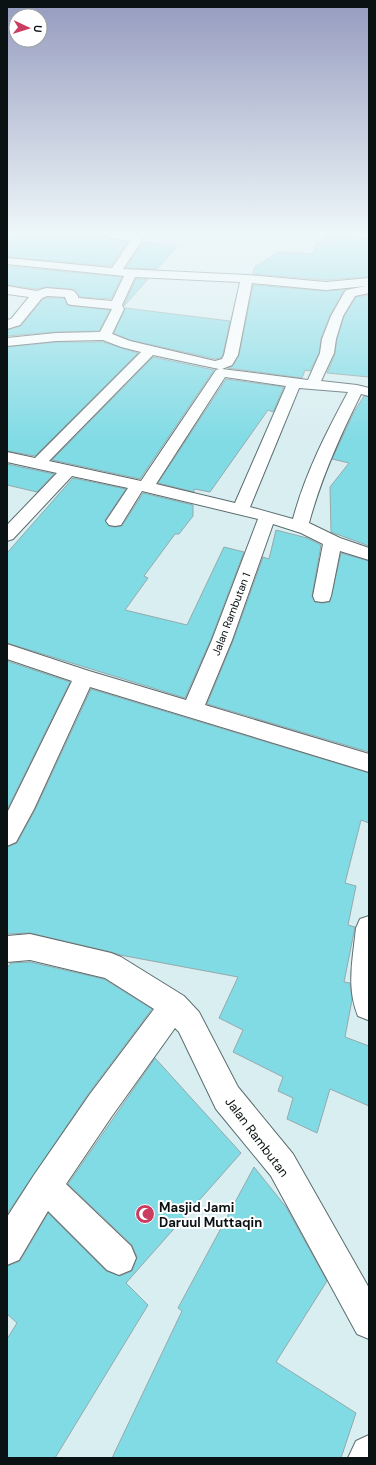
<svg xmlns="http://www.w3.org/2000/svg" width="376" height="1465" viewBox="0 0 376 1465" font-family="'DM Sans',sans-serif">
  <rect width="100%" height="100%" fill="#d9eef1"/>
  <path fill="#81dbe5" stroke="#95a9ab" d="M15,234H100L104,235L107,238L127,242L111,266L7,257V242Z
    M327,234H354L356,237L369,239V277L326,280L253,274L254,268L278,252L313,254L317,242L323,243Z
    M143,242L177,246L157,269L126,268Z
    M7,266L122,277L111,299L80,297L75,290L70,289L46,287L37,289L7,285Z
    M136,279H148L124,306V305Z
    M253,285L326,291L344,290L330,315L321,338L319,353L310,371L305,370L302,378L228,368L233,366L239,355Z
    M369,295V377L327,373L335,354L337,339L344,317L356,297Z
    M47,298H64L67,305L72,306L110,310L99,331L56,332L7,336V330L21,326L43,299Z
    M125,308L230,321L223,354L221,358L215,359L130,340L114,333Z
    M56,342H103L138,353L35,456L7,451V347Z
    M153,357L214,370L140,479L52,460Z
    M226,379L284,387L273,412L268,410L210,492L194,489V492L158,483Z
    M364,396L369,397V546L331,532L330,487L349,463L332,459L354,412Z
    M7,464L54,474L37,492L7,485Z
    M73,478L126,489L105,520L109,526L115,527L122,526L143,493L193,505V516L179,534H175L144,576L148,578L125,610L187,625L224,547L244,552L211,639L185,698L7,643V553Z
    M276,530L307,538L321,545L312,596L315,602L322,603L330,602L341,553L369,561V752L207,704L233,641L263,557L269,559Z
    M7,661L70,682L7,810Z
    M91,689L369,773V823L361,820L345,883L356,886L348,925L355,927L344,982L350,983L352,1000L345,1037L369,1046V1106L330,1089L317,1133L287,1119L293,1098L278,1091L283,1077L233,1052L243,1030L219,1018L238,977L120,955L111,952L30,933L7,934V847L17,843L35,810Z
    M30,962L104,979L152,1009L89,1093L7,1214V968L11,963Z
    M155,1058L241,1153L126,1283L148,1305L55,1458H7V1339L17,1323L7,1314V1266L20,1261L48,1213L106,1271L120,1276L132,1271L137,1257L132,1245L68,1184Z
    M254,1167L286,1207L327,1281L276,1362L356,1413L341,1458H112L182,1311L178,1308Z"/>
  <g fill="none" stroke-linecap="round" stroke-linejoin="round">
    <g stroke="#5a6d6f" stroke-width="2">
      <path id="minor" d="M129,234L141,237L143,239L123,269L247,275L326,282L369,278V293L355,296L343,316L336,339L334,353L321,381L357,385L369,388V396L361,394C340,436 321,478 309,523L340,538L369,548V560L340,551L331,596L329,601L322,602L315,601L313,596L323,544L301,533L273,524L232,640L205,705L369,754V772L90,687L34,809L16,842L7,846V813L72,681L7,659V644L89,671L186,700L212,640L258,519L142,491L121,525L115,526L109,525L106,521L128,488L72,476L13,539L7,541V525L57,473L7,462V452L35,458L141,352L121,347L103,340L56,341L7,346V338L56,333L100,332L112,309L72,305L68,304L65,297L47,296L42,298L20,325L7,329V320L11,319L29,297L7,294V286L37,291L46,288L70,290L74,291L78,296V298L112,301L124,276L7,264V258L112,268L130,241L107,237L105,235ZM135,277L240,282L224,355L222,359L215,361L130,341L112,334L124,309L122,305ZM252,283L326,290L366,286L346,290L344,293L331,316L322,339L320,353L308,380L222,369L232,365L238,355ZM153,355L219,369L216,370L141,481L49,461ZM225,377L286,386L235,503L156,484ZM299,388L348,392C326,433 305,474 293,519L250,507Z
        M355,234H369V238L356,236Z
        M369,916V1020H368L358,1016C346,987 353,958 356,928L360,919Z
        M30,934L111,953L121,957L184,996L199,1012L238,1087L293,1154L369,1288V1339L357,1334L271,1176L216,1109L179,1032L175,1028L112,1116L66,1184L131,1246L136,1258L131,1270L119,1275L107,1270L48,1211L19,1260L7,1265V1217L34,1175L90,1094L154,1009L105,978L30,960L7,962V936Z
        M369,1435V1458H348L356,1441Z"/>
    </g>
    <use href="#minor" fill="#fff" fill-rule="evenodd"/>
  </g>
  <linearGradient id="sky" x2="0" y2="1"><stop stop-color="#959bbe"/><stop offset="0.53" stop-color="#eef7f9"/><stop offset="1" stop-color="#eef7f9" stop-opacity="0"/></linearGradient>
  <rect width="376" height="440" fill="url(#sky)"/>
  <defs>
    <g id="mosque-disc" transform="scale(1)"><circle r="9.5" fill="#cb3c61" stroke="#fff"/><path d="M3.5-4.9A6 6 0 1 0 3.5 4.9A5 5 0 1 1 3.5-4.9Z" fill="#fff"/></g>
  </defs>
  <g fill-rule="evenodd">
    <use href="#mosque-disc" x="145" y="1214"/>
  </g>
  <g text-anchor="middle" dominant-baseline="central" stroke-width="4" stroke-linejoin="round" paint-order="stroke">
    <g font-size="11" fill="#0b1213" stroke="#fff">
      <text transform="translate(231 614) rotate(-69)">Jalan Rambutan 1</text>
    </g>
    <g font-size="13" fill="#0b1213" stroke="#fff">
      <text transform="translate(257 1137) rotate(53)">Jalan Rambutan</text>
    </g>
    <g font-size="13" font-weight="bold" fill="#0b1213" stroke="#fff" text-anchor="start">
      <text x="159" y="1207">Masjid Jami<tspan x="159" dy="15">Daruul Muttaqin</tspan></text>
    </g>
  </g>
  <rect width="376" height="1465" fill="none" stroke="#0b1213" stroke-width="16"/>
  <g transform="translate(28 28) rotate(94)"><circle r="19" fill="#ffffff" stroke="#9da0a1"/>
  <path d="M0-3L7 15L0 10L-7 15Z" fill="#cb3c61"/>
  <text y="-6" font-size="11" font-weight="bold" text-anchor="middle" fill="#0b1213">U</text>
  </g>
</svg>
